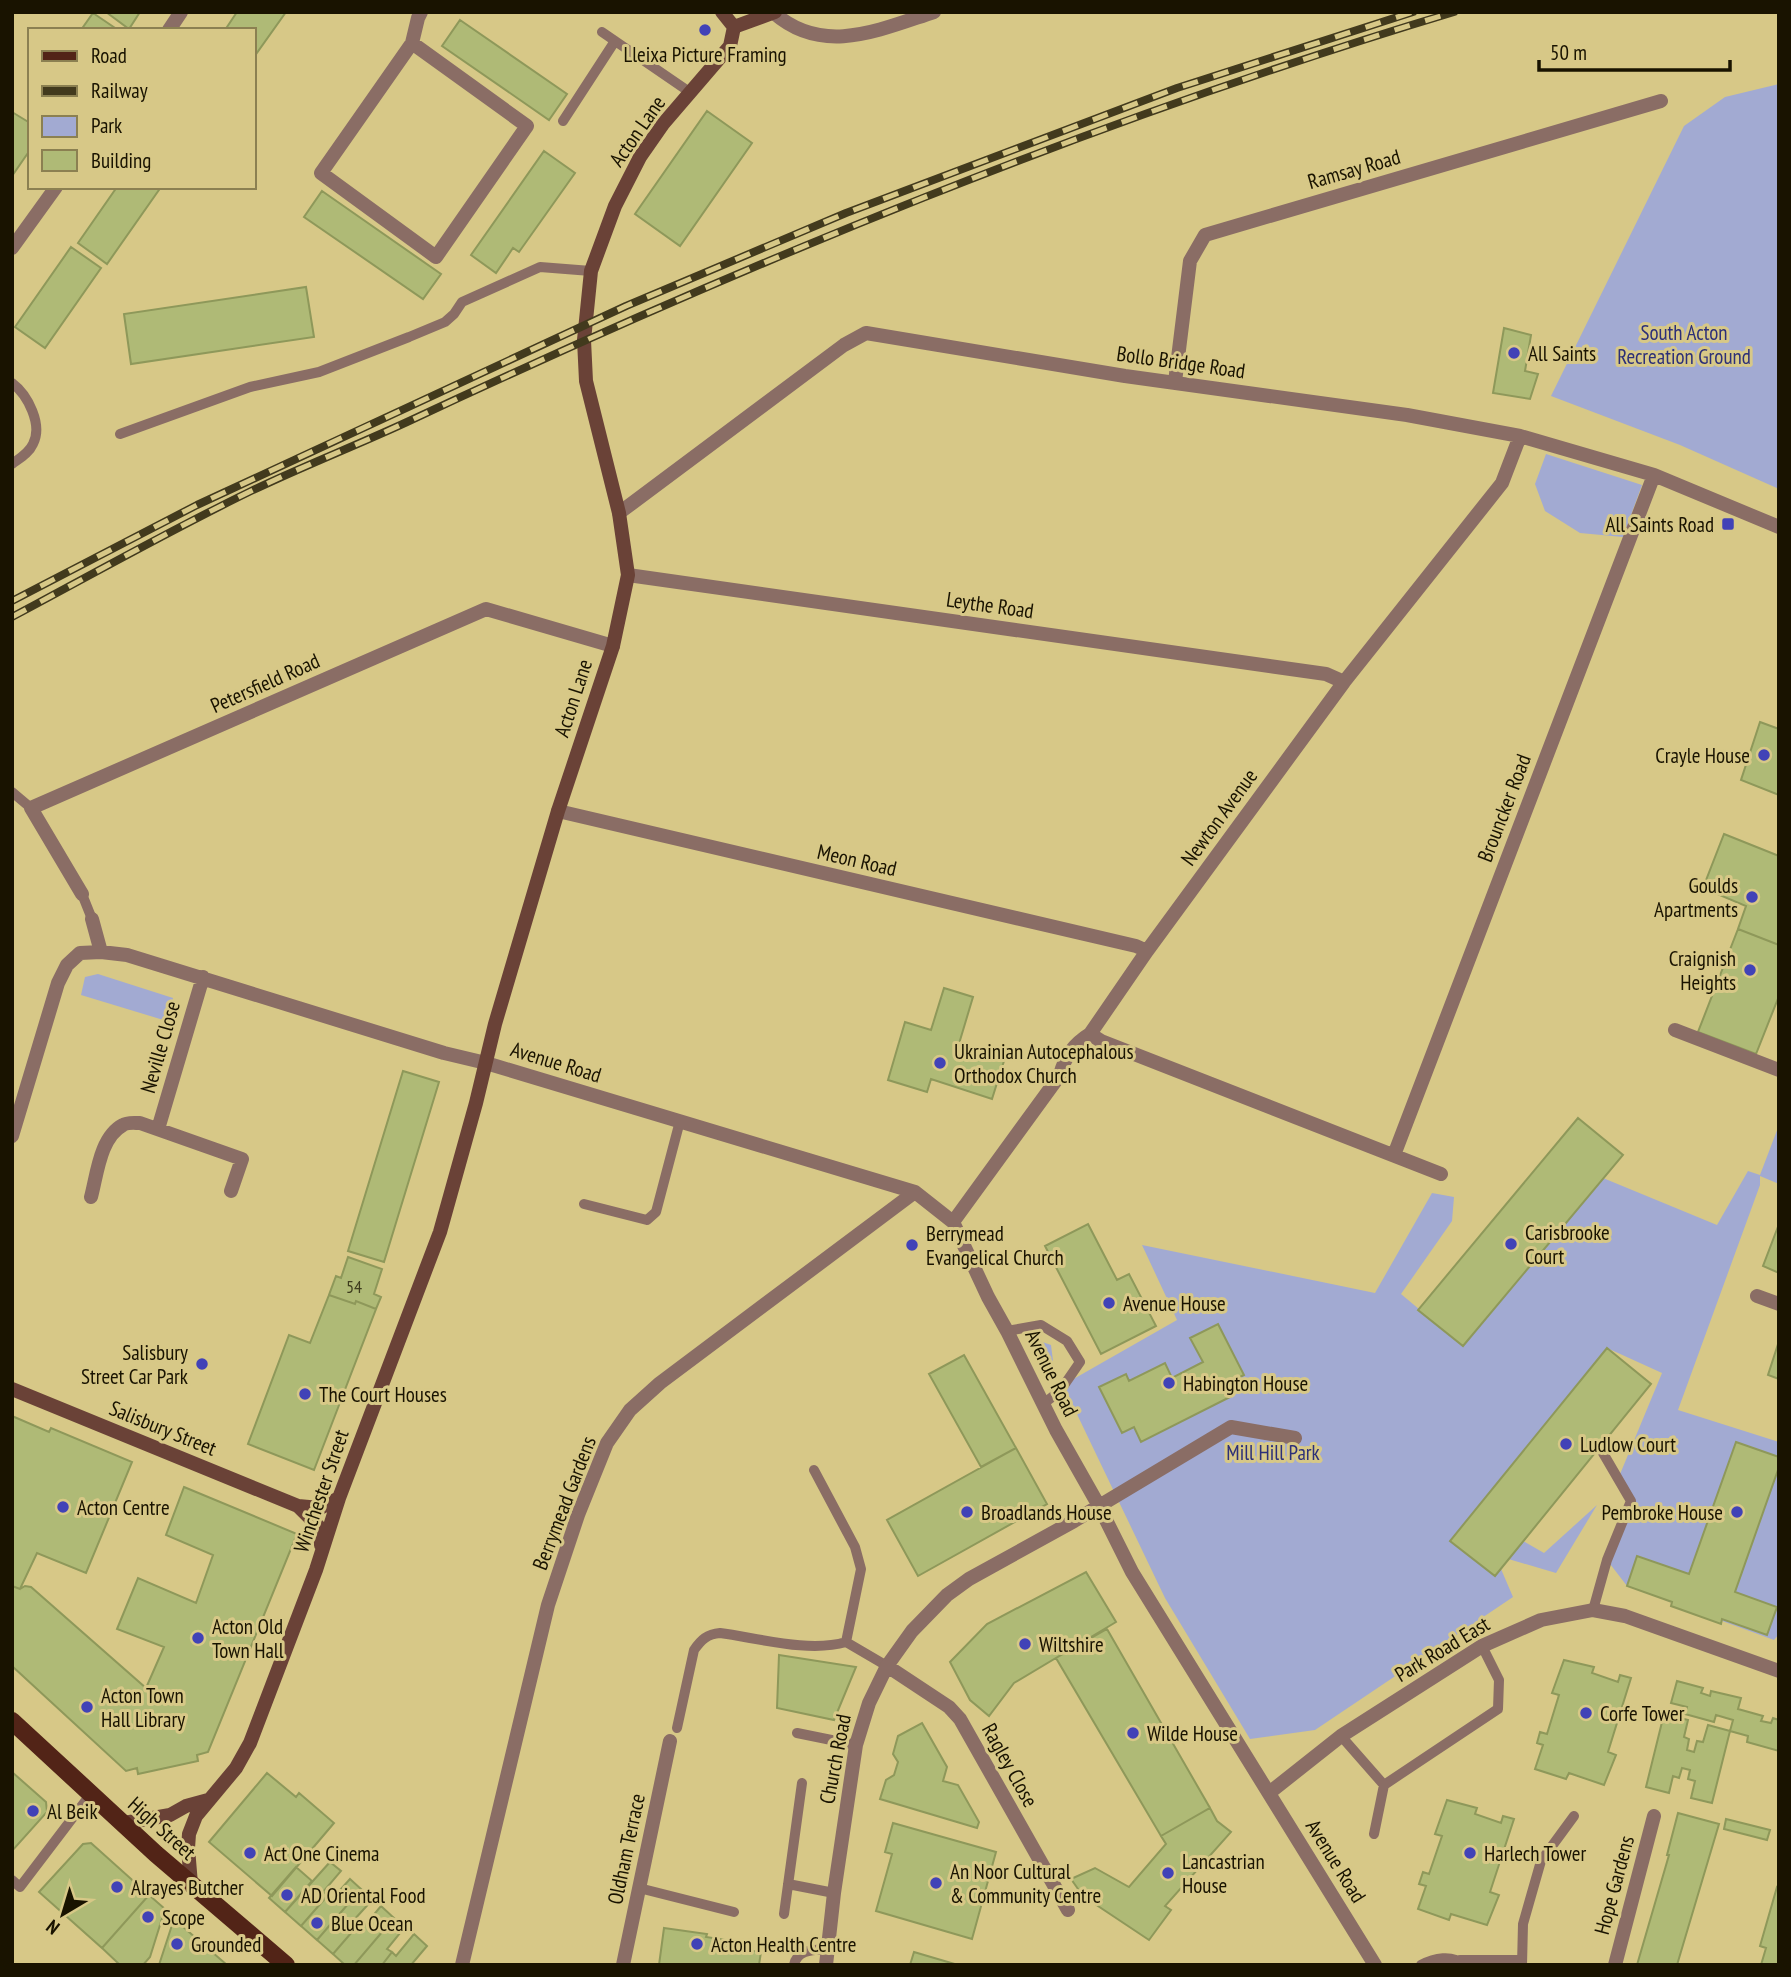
<svg xmlns="http://www.w3.org/2000/svg" width="1791" height="1977" viewBox="0 0 1791 1977" font-family="'PT Sans Narrow',sans-serif">
  <rect width="100%" height="100%" fill="#d7c887"/>
  <path fill="#a2aad2" d="M1779,84V489L1680,445L1551,396L1684,126L1725,97Z
    M1546,454L1642,485L1623,537L1580,533L1545,511L1535,484Z
    M98,974L173,998L170,1022L81,995L85,977Z
    M1779,1125V1184L1760,1176V1185L1678,1410L1779,1442V1634L1774,1640L1627,1586L1607,1560L1631,1502L1618,1479L1662,1373L1607,1348L1494,1487L1523,1541L1544,1553L1597,1505L1556,1573L1495,1555L1513,1597L1315,1730L1250,1739L1165,1598L1063,1385L1177,1320L1142,1245L1375,1293L1432,1193L1454,1197L1452,1221L1401,1294L1463,1346L1603,1178L1717,1225L1748,1171L1760,1175Z
    M1031,1338L1051,1345L1053,1361L1048,1377Z"/>
  <path fill="#afba76" stroke="#8e985a" stroke-width="2" d="M106,12H140L129,29Z
    M237,12H286L254,57V30H225Z
    M93,13L118,30H81Z
    M460,20L567,94L549,120L442,46Z
    M707,111L752,143L680,246L635,214Z
    M12,112L30,123V150L12,176Z
    M544,151L575,173L519,252L513,248L496,273L471,255Z
    M117,187H161L107,264L78,243Z
    M322,191L441,274L423,299L304,217Z
    M71,247L101,268L45,348L15,327Z
    M306,287L314,337L131,364L124,314Z
    M1504,328L1531,335L1525,371L1538,374L1530,399L1493,393Z
    M1760,722L1779,729V795L1741,780Z
    M1724,834L1779,856V945L1738,929L1746,906L1703,888Z
    M1738,929L1779,945V996L1756,1054L1698,1032Z
    M944,988L973,997L958,1047L1004,1061L992,1099L931,1079L927,1092L888,1080L905,1022L931,1030Z
    M403,1071L439,1082L384,1262L348,1251Z
    M1578,1118L1623,1155L1463,1346L1418,1310Z
    M1088,1224L1117,1280L1129,1274L1156,1326L1101,1354L1045,1246Z
    M1779,1224V1273L1763,1266Z
    M348,1257L382,1269L374,1294L381,1297L376,1309L356,1301L355,1304L329,1295L336,1276L341,1278Z
    M329,1295L355,1304L356,1301L376,1309L314,1470L248,1444L289,1335L310,1343Z
    M1218,1324L1244,1375L1226,1384L1232,1396L1141,1442L1134,1427L1122,1433L1099,1387L1126,1374L1129,1381L1165,1363L1172,1378L1203,1362L1190,1338Z
    M1779,1341V1379L1768,1375Z
    M1607,1348L1651,1384L1495,1576L1450,1541Z
    M964,1355L1016,1448L981,1467L929,1374Z
    M12,1416L49,1432L51,1428L132,1462L86,1573L37,1553L20,1589L12,1586Z
    M1736,1442L1779,1457V1467L1735,1592L1777,1607L1767,1635L1722,1619L1721,1624L1671,1606L1672,1602L1627,1586L1637,1556L1689,1574Z
    M1016,1448L1047,1504L918,1576L887,1520Z
    M184,1487L297,1534L208,1752L197,1755L198,1761L138,1774L137,1768L126,1771L12,1666V1586L20,1589L25,1586L31,1587L146,1688L164,1647L117,1629L138,1578L196,1603L213,1555L166,1535Z
    M1086,1572L1116,1622L1014,1683L989,1716L970,1700L950,1662L987,1624Z
    M1107,1629L1210,1808L1161,1836L1056,1658Z
    M779,1655L856,1667L834,1720L777,1708Z
    M1564,1660L1594,1667L1592,1673L1618,1682L1620,1675L1631,1678L1608,1752L1616,1755L1604,1785L1569,1773L1566,1779L1535,1769L1543,1745L1537,1743L1540,1732L1547,1734L1559,1695L1552,1693Z
    M1677,1681L1703,1688L1701,1693L1710,1696L1711,1691L1741,1698L1738,1709L1763,1716L1761,1721L1771,1723L1773,1718L1779,1720V1751L1747,1742L1748,1736L1730,1731L1733,1720L1716,1715L1714,1722L1685,1714L1687,1707L1671,1703Z
    M1664,1714L1688,1720L1684,1737L1689,1739L1687,1750L1694,1752L1697,1741L1703,1742L1708,1725L1730,1731L1712,1803L1691,1798L1695,1781L1688,1779L1690,1770L1682,1768L1679,1778L1673,1776L1669,1793L1646,1787Z
    M922,1723L947,1767L943,1781L958,1785L979,1822L977,1828L880,1799L886,1780L894,1775L898,1762L893,1754L898,1736Z
    M12,1772L46,1802L47,1812L12,1851Z
    M267,1773L296,1797L299,1793L334,1823L272,1896L209,1842Z
    M1447,1800L1477,1808L1475,1814L1501,1823L1503,1816L1514,1819L1490,1892L1499,1895L1487,1925L1451,1914L1449,1920L1418,1909L1426,1886L1419,1884L1423,1872L1429,1874L1442,1836L1435,1834Z
    M1210,1808L1217,1821L1231,1832L1165,1906L1171,1910L1149,1940L1083,1896L1071,1879L1095,1868L1129,1887L1166,1844L1161,1836Z
    M1678,1813L1719,1824L1677,1965H1637L1669,1855H1667Z
    M1726,1819L1770,1830L1767,1840L1724,1829Z
    M893,1823L996,1852L972,1939L876,1911L892,1854L885,1852Z
    M91,1843L149,1895L102,1948L39,1892L83,1844Z
    M330,1862L341,1871L323,1892L328,1895L301,1926L285,1912Z
    M296,1867L312,1881L285,1912L269,1898Z
    M350,1879L361,1889L317,1940L301,1926L328,1895L332,1899Z
    M1777,1887L1779,1888V1965H1761L1766,1948L1760,1946Z
    M361,1889L373,1899L353,1921L358,1925L333,1954L317,1940Z
    M149,1895L165,1909L150,1957L143,1965H120L102,1948Z
    M381,1906L394,1918L354,1965H345L333,1954L358,1925L362,1929Z
    M394,1918L405,1927L387,1949L392,1952L382,1965H354Z
    M174,1919L227,1965H159Z
    M664,1928L707,1934L706,1937L733,1941L732,1948L761,1952L759,1965H659Z
    M414,1934L427,1946L411,1965H382L392,1952L396,1956Z
    M914,1952L958,1965H910Z"/>
  <g fill="none" stroke-linecap="round" stroke-linejoin="round">
    <path stroke="#8a6d65" stroke-width="10" d="M602,32L691,93
      M563,121L615,41
      M12,383C28,395 43,425 33,444C29,453 20,458 12,464
      M120,434L250,387L319,372L409,337L445,322L454,314L462,302L540,267L591,271
      M12,792L31,808
      M82,894L92,919
      M584,1204L647,1220L656,1212L680,1121
      M1007,1331L1041,1325L1067,1341L1080,1362L1060,1391L1043,1404
      M814,1470L855,1547L861,1569L846,1642L887,1666
      M1593,1610L1607,1560L1631,1501L1603,1453
      M677,1728L694,1650C701,1640 707,1634 720,1633C758,1638 809,1653 846,1642
      M797,1733L856,1745
      M1341,1736L1384,1785
      M1374,1834L1384,1785L1498,1709L1499,1680L1482,1646
      M12,1880L20,1887L90,1795
      M788,1884L834,1893
      M639,1888L734,1912
      M784,1914L802,1783
      M1460,1960H1521
      M794,1965C797,1949 814,1950 828,1949
      M1421,1965C1434,1958 1452,1954 1464,1965
      M1522,1965L1523,1924L1541,1861L1574,1816"/>
    <path stroke="#8a6d65" stroke-width="14" d="M774,13C823,56 879,30 934,12
      M169,30L181,12
      M412,43L527,126L436,257L321,173L412,43L418,18L421,12
      M12,248L56,187
      M1175,382L1190,261L1205,235L1661,101
      M619,513L844,345L866,333L1125,376L1407,415L1520,436L1654,475L1779,527
      M628,575L1326,674L1344,682
      M558,811L1136,946L1147,951
      M82,894L31,808L486,609L613,646
      M92,919L101,952
      M1675,1030L1779,1070
      M1090,1034L1101,1041L1441,1174
      M158,1129L203,977
      M12,1136L58,983L67,965L80,953L101,952L127,955L444,1053L486,1063L915,1192L953,1222L988,1297L1007,1331L1056,1430L1099,1506L1132,1572L1375,1965
      M1394,1155L1654,475
      M91,1197C97,1175 100,1137 123,1125C127,1122 134,1123 140,1123L242,1159L231,1191
      M953,1222L1060,1075C1065,1056 1074,1044 1090,1034L1147,951L1344,682L1502,483L1520,436
      M1757,1296L1779,1304
      M887,1666L949,1707L960,1719L1068,1910
      M1269,1793L1341,1736L1482,1646L1541,1620L1593,1610L1625,1616L1779,1671
      M462,1965L548,1605L578,1515L607,1443L630,1410L660,1383L915,1192
      M623,1965L670,1741
      M826,1965L834,1893L856,1745L869,1703L887,1666L912,1631L947,1595L969,1579L1074,1521L1231,1427L1295,1438
      M1615,1965L1654,1816"/>
    <path stroke="#6a4237" stroke-width="14" d="M722,12L734,27
      M734,27L775,12
      M12,1389L298,1506L320,1508L339,1498
      M298,1506L320,1528L321,1545
      M124,1823L170,1815L186,1806L208,1800
      M191,1884L188,1848L189,1834L196,1816L236,1768L250,1743L316,1570L339,1498L440,1232L476,1103L495,1024L558,811L613,646L628,575L619,513L586,381L584,340L591,271L615,206L640,157L663,124L730,46L734,27"/>
    <path stroke="#522417" stroke-width="18" d="M12,1721L156,1854L286,1965"/>
    <g stroke="#423a1d" stroke-width="8">
      <path id="rail" d="M12,601L197,505L626,306L846,213L1177,88L1413,12
        M12,617C91,575 169,531 249,492C301,467 355,446 407,422C747,263 1094,120 1454,12"/>
    </g>
    <use href="#rail" stroke="#d7c887" stroke-width="5" stroke-dasharray="16" stroke-linecap="butt"/>
  </g>
  <g fill="#4142b7" stroke="#d7c887" stroke-width="2.5">
    <circle cx="705" cy="30" r="7"/>
    <circle cx="1514" cy="353" r="7"/>
    <rect x="1721" y="517" width="14" height="14" rx="3.5"/>
    <circle cx="1764" cy="755" r="7"/>
    <circle cx="1752" cy="897" r="7"/>
    <circle cx="1750" cy="970" r="7"/>
    <circle cx="940" cy="1063" r="7"/>
    <circle cx="1511" cy="1244" r="7"/>
    <circle cx="912" cy="1245" r="7"/>
    <circle cx="1109" cy="1303" r="7"/>
    <circle cx="202" cy="1364" r="7"/>
    <circle cx="1169" cy="1383" r="7"/>
    <circle cx="305" cy="1394" r="7"/>
    <circle cx="1566" cy="1444" r="7"/>
    <circle cx="63" cy="1507" r="7"/>
    <circle cx="967" cy="1512" r="7"/>
    <circle cx="1737" cy="1512" r="7"/>
    <circle cx="198" cy="1638" r="7"/>
    <circle cx="1025" cy="1644" r="7"/>
    <circle cx="87" cy="1707" r="7"/>
    <circle cx="1586" cy="1713" r="7"/>
    <circle cx="1133" cy="1733" r="7"/>
    <circle cx="33" cy="1811" r="7"/>
    <circle cx="250" cy="1853" r="7"/>
    <circle cx="1470" cy="1853" r="7"/>
    <circle cx="1168" cy="1873" r="7"/>
    <circle cx="936" cy="1883" r="7"/>
    <circle cx="117" cy="1887" r="7"/>
    <circle cx="287" cy="1895" r="7"/>
    <circle cx="148" cy="1917" r="7"/>
    <circle cx="317" cy="1923" r="7"/>
    <circle cx="177" cy="1944" r="7"/>
    <circle cx="697" cy="1944" r="7"/>
  </g>
  <g text-anchor="middle" dominant-baseline="central" stroke-width="6" stroke-linejoin="round" paint-order="stroke">
    <g font-size="18" fill="#3e3d1e">
      <text x="354" y="1286">54</text>
    </g>
    <g font-size="21" fill="#191300" stroke="#d7c887" text-anchor="start">
      <text x="705" y="54" text-anchor="middle">Lleixa Picture Framing</text>
      <text x="1528" y="353">All Saints</text>
      <text x="1714" y="524" text-anchor="end">All Saints Road</text>
      <text x="1750" y="755" text-anchor="end">Crayle House</text>
      <text x="1738" y="885" text-anchor="end">Goulds<tspan x="1738" dy="24">Apartments</tspan></text>
      <text x="1736" y="958" text-anchor="end">Craignish<tspan x="1736" dy="24">Heights</tspan></text>
      <text x="954" y="1051">Ukrainian Autocephalous<tspan x="954" dy="24">Orthodox Church</tspan></text>
      <text x="1525" y="1232">Carisbrooke<tspan x="1525" dy="24">Court</tspan></text>
      <text x="926" y="1233">Berrymead<tspan x="926" dy="24">Evangelical Church</tspan></text>
      <text x="1123" y="1303">Avenue House</text>
      <text x="188" y="1352" text-anchor="end">Salisbury<tspan x="188" dy="24">Street Car Park</tspan></text>
      <text x="1183" y="1383">Habington House</text>
      <text x="319" y="1394">The Court Houses</text>
      <text x="1580" y="1444">Ludlow Court</text>
      <text x="77" y="1507">Acton Centre</text>
      <text x="981" y="1512">Broadlands House</text>
      <text x="1723" y="1512" text-anchor="end">Pembroke House</text>
      <text x="212" y="1626">Acton Old<tspan x="212" dy="24">Town Hall</tspan></text>
      <text x="1039" y="1644">Wiltshire</text>
      <text x="101" y="1695">Acton Town<tspan x="101" dy="24">Hall Library</tspan></text>
      <text x="1600" y="1713">Corfe Tower</text>
      <text x="1147" y="1733">Wilde House</text>
      <text x="47" y="1811">Al Beik</text>
      <text x="264" y="1853">Act One Cinema</text>
      <text x="1484" y="1853">Harlech Tower</text>
      <text x="1182" y="1861">Lancastrian<tspan x="1182" dy="24">House</tspan></text>
      <text x="950" y="1871">An Noor Cultural<tspan x="950" dy="24">&amp; Community Centre</tspan></text>
      <text x="131" y="1887">Alrayes Butcher</text>
      <text x="301" y="1895">AD Oriental Food</text>
      <text x="162" y="1917">Scope</text>
      <text x="331" y="1923">Blue Ocean</text>
      <text x="191" y="1944">Grounded</text>
      <text x="711" y="1944">Acton Health Centre</text>
    </g>
    <g font-size="21" fill="#191300" stroke="#d7c887">
      <text transform="translate(637 131) rotate(-55)">Acton Lane</text>
      <text transform="translate(1354 169) rotate(-16)">Ramsay Road</text>
      <text transform="translate(1181 362) rotate(8)">Bollo Bridge Road</text>
      <text transform="translate(990 605) rotate(8)">Leythe Road</text>
      <text transform="translate(265 683) rotate(-24)">Petersfield Road</text>
      <text transform="translate(573 698) rotate(-72)">Acton Lane</text>
      <text transform="translate(1504 808) rotate(-69)">Brouncker Road</text>
      <text transform="translate(1219 817) rotate(-54)">Newton Avenue</text>
      <text transform="translate(857 860) rotate(13)">Meon Road</text>
      <text transform="translate(160 1047) rotate(-74)">Neville Close</text>
      <text transform="translate(556 1062) rotate(17)">Avenue Road</text>
      <text transform="translate(1052 1373) rotate(64)">Avenue Road</text>
      <text transform="translate(163 1428) rotate(22)">Salisbury Street</text>
      <text transform="translate(321 1491) rotate(-71)">Winchester Street</text>
      <text transform="translate(564 1503) rotate(-69)">Berrymead Gardens</text>
      <text transform="translate(1442 1649) rotate(-31)">Park Road East</text>
      <text transform="translate(835 1759) rotate(-79)">Church Road</text>
      <text transform="translate(1010 1765) rotate(61)">Ragley Close</text>
      <text transform="translate(162 1828) rotate(42)">High Street</text>
      <text transform="translate(626 1849) rotate(-78)">Oldham Terrace</text>
      <text transform="translate(1336 1861) rotate(58)">Avenue Road</text>
      <text transform="translate(1614 1885) rotate(-75)">Hope Gardens</text>
    </g>
    <g font-size="21" fill="#2c2f78" stroke="#d7c887">
      <text x="1684" y="332">South Acton<tspan x="1684" dy="24">Recreation Ground</tspan></text>
      <text x="1273" y="1452">Mill Hill Park</text>
    </g>
  </g>
  <rect width="1791" height="1977" fill="none" stroke="#191300" stroke-width="28"/>
  <rect x="28" y="28" width="228" height="161" fill="#d7c887" stroke="#8b8051" stroke-width="2"/>
  <rect x="42" y="51" width="35" height="10" fill="#522417" stroke="#8b8051" stroke-width="2"/>
  <text x="91" y="63" font-size="21" fill="#191300">Road</text>
  <rect x="42" y="86" width="35" height="10" fill="#423a1d" stroke="#8b8051" stroke-width="2"/>
  <text x="91" y="98" font-size="21" fill="#191300">Railway</text>
  <rect x="42" y="116" width="35" height="21" fill="#a2aad2" stroke="#8b8051" stroke-width="2"/>
  <text x="91" y="133" font-size="21" fill="#191300">Park</text>
  <rect x="42" y="150" width="35" height="21" fill="#afba76" stroke="#8b8051" stroke-width="2"/>
  <text x="91" y="168" font-size="21" fill="#191300">Building</text>
  <g transform="translate(63 1914) rotate(218)" stroke="#d7c887" stroke-width="5" paint-order="stroke">
  <path d="M0-5L12 26L0 18L-12 26Z" fill="#191300"/>
  <text y="-10" font-size="19" font-weight="bold" text-anchor="middle" fill="#191300">N</text>
  </g>
  <path d="M1539 60v10h191v-10" fill="none" stroke="#191300" stroke-width="3.5"/>
  <text x="1550" y="60" font-size="21" fill="#191300" stroke="#d7c887" stroke-width="5" paint-order="stroke">50 m</text>
</svg>
